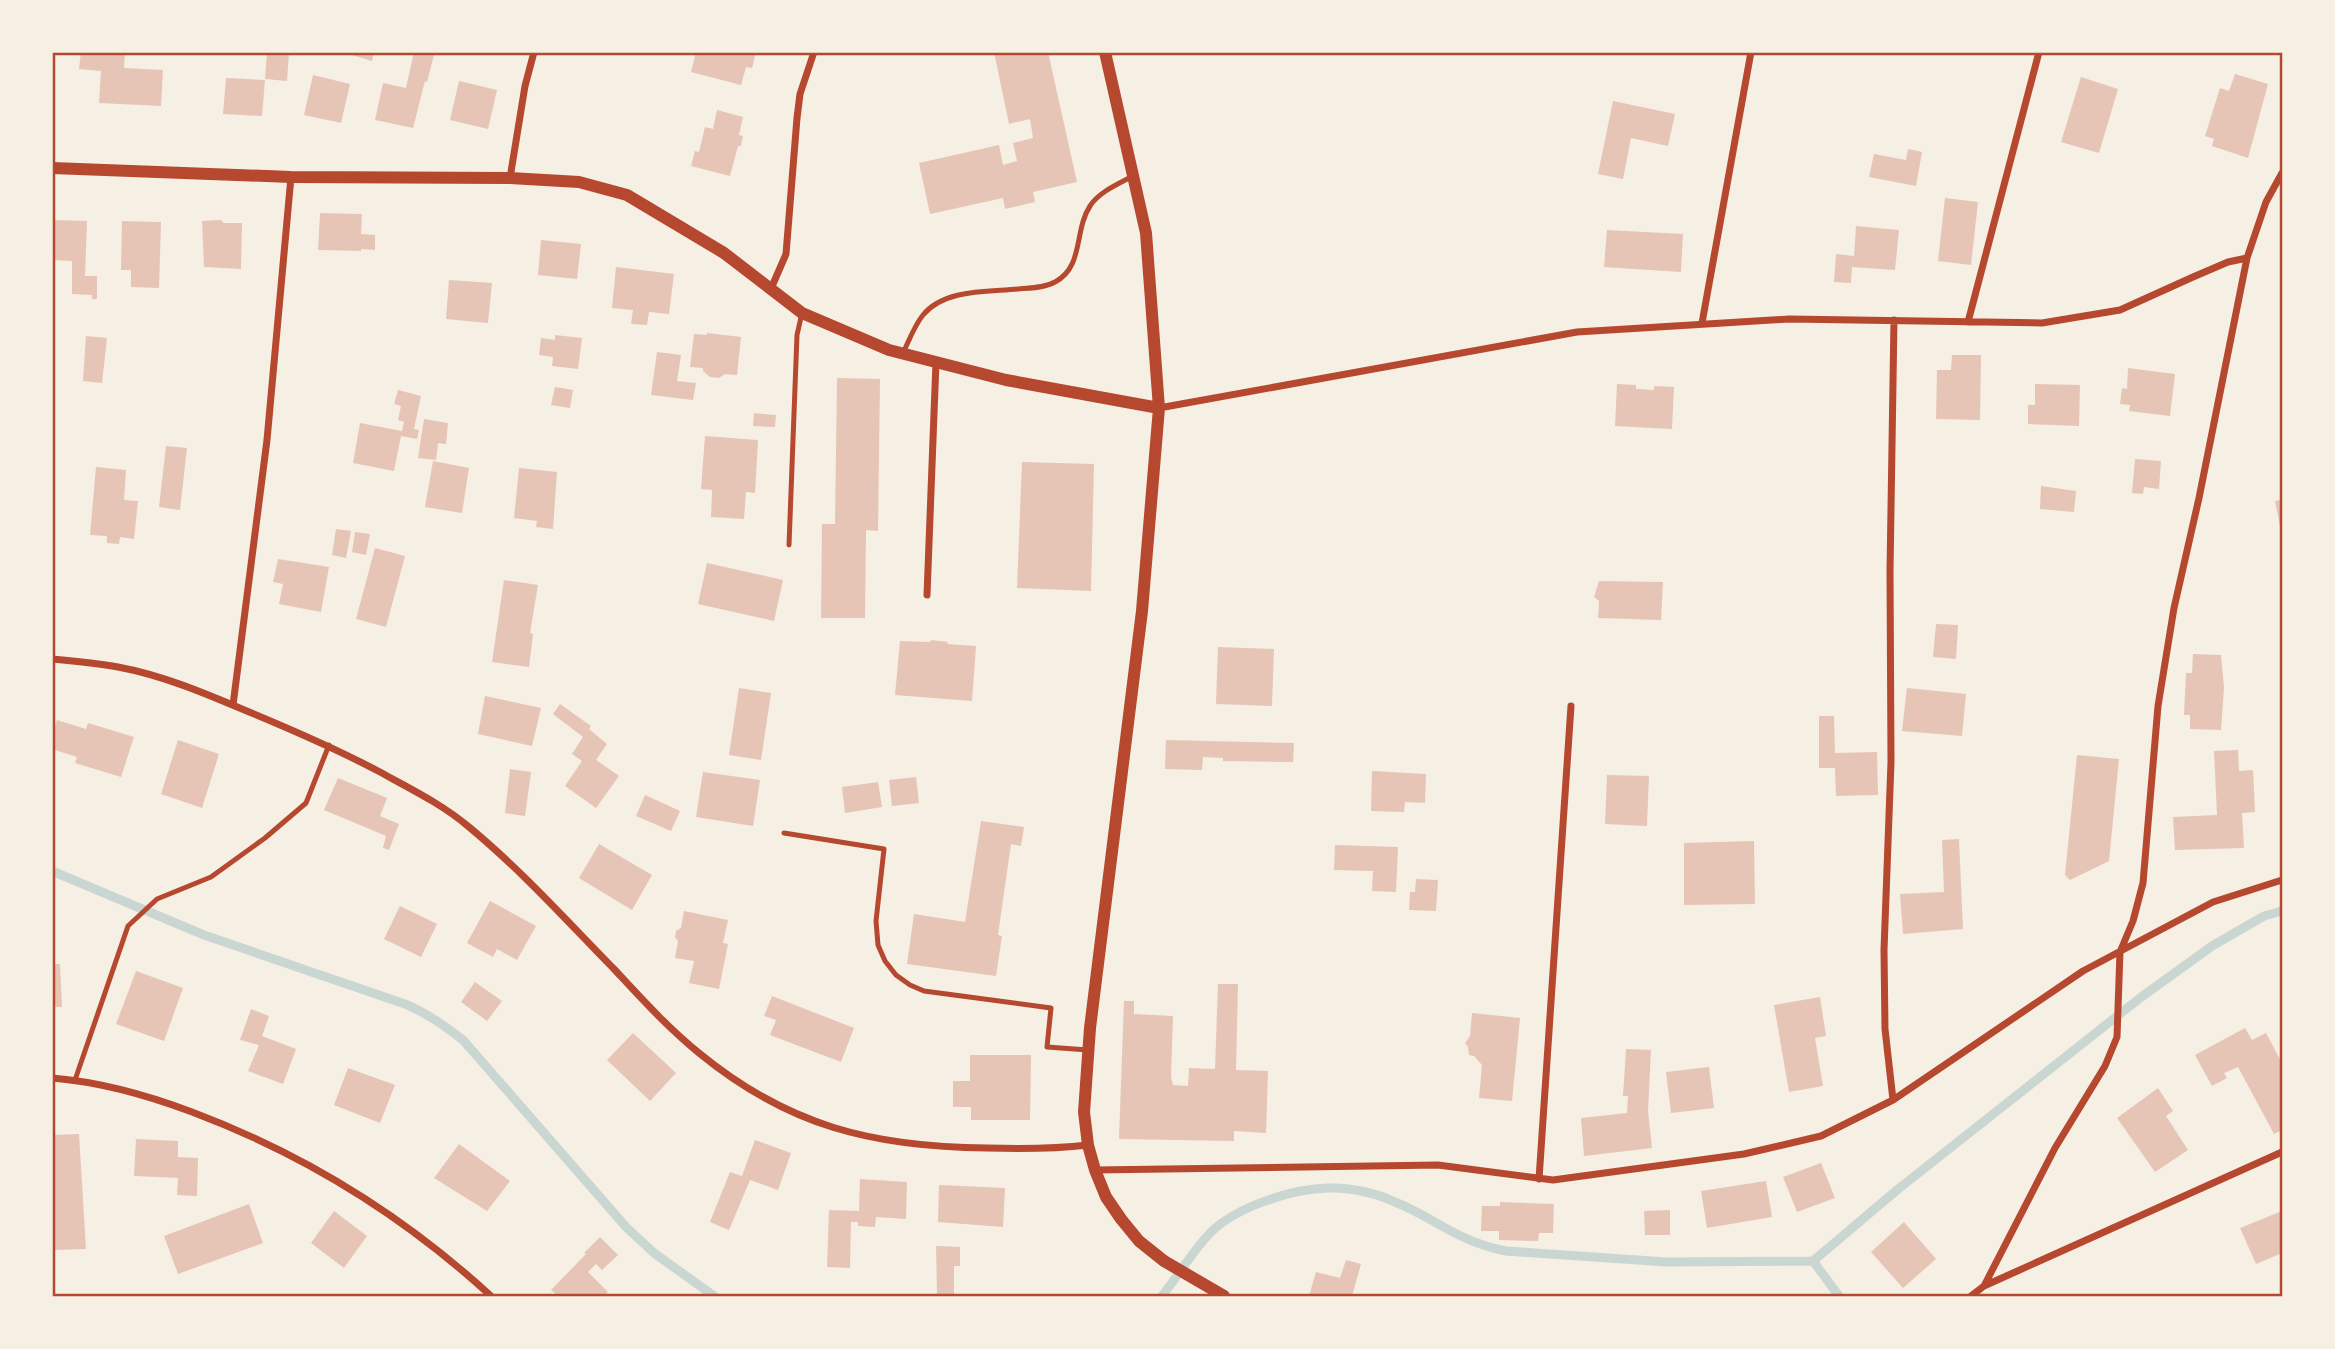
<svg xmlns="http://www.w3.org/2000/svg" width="2335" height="1349" viewBox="0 0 2335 1349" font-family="'Varela Round',sans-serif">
  <rect width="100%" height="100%" fill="#f6efe4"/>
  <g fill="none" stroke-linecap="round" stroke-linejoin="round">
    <path stroke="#c9d6d2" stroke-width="9" d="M52,871L204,935L405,1004C427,1013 444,1025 463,1040L626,1227L654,1253L714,1296
      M1813,1261L1839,1296
      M1162,1296C1178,1276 1192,1252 1210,1233C1236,1207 1291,1189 1328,1188C1349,1187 1376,1193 1395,1202C1437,1219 1458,1242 1506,1251L1667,1262L1813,1261L1897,1190L2140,998L2212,946L2264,916L2282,911"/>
  </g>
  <path fill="#e6c5b7" d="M81,52H125L124,68L163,70L161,106L99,103L101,71L79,69Z
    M267,52H289L287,81L265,79Z
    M342,52H374L372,61Z
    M414,52L434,55L427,82L425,81L413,128L375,120L383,83L406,88Z
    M696,52H756L752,68L746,67L741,85L691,72Z
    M994,52H1048L1077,182L1033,192L1035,202L1005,209L1003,198L930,214L919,163L999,145L1003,165L1017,161L1013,143L1033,138L1030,119L1009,124Z
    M2235,74L2268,84L2248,158L2212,146L2214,139L2205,136L2220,88L2229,91Z
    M313,75L350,84L341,123L304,115Z
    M2081,77L2118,89L2099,153L2061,142Z
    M226,78L265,80L262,116L223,114Z
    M459,81L497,90L488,129L450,120Z
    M1613,101L1675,114L1668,146L1631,138L1623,179L1598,174Z
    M717,110L743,117L739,135L743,136L741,146H738L730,176L691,166L695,151L699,152L705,127L713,129Z
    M1908,149L1922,152L1916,186L1869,177L1874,154L1906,160Z
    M1945,198L1978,202L1971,265L1938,261Z
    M320,213L362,214L361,234L375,235V250L361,249V251L318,250Z
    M52,220L87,221L85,276H97V299H92V295L72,294V261L52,260Z
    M221,220L224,223H242L241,269L204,267L202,221Z
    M122,221L161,222L159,288L131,287V270H121Z
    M1856,226L1899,230L1895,270L1852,267L1851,283L1834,282L1836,254L1854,256Z
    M1607,230L1683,234L1681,272L1604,267Z
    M541,240L581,244L577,279L538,275Z
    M616,267L674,274L669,314L649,312L647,325L631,324L633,310L612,308Z
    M449,280L492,283L488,323L446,319Z
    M707,333L741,337L737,375L725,374L719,378L710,377L703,371V368L690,367L694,334L707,335Z
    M555,335L582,338L578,369L552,366L553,357L539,355L541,338L555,340Z
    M86,336L107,338L102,383L83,381Z
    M657,352L681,355L677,381L696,383L693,400L651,395Z
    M1952,355H1981L1980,420L1936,419L1937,370H1951Z
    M2128,368L2175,374L2170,416L2129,411L2130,405L2120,404L2122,388L2127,389Z
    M837,378L880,379L878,531L866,530L865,618H821L822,524H835Z
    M1617,384L1636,385V389L1654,390V386L1674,387L1672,429L1615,426Z
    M2035,384L2080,385L2079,426L2028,424V405H2035Z
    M555,387L573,390L570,408L551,405Z
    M398,390L421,396L414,429L419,430L417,439L401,436L394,471L353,463L360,423L402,431L404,422L398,420L401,406L394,404Z
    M754,413L776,415L775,427L753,426Z
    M424,419L448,423L446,444L438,443L436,460L418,458Z
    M705,436L758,440L755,493L746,492L744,519L711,517L712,490L701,489Z
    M166,446L187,448L180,510L159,507Z
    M2135,459L2161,461L2159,489L2144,487L2143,494L2132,493Z
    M433,461L469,468L462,513L425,507Z
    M1022,462L1094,464L1091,591L1017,588Z
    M96,467L126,470L124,500L138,501L134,539L120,537L119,544L107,543V536L90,535Z
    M519,468L557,472L553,529L536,527L537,521L514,518Z
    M2041,486L2076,491L2074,512L2040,509Z
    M2282,500V531H2281L2275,501Z
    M336,529L351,531L346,558L332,555Z
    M355,532L370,534L366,555L352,552Z
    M375,548L405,556L386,627L356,619Z
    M278,559L329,567L321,612L279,604L283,584L273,582Z
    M707,563L783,580L774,621L698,604Z
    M504,580L538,585L530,633L533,634L529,667L492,662Z
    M1599,581L1663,582L1661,620L1598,618L1599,601L1594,597Z
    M1936,624L1958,625L1956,659L1933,657Z
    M931,640L948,642L947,644L976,646L972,701L895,695L900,641L930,642Z
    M1218,647L1274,649L1272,706L1216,704Z
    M2193,654L2221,655L2224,688L2221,730L2190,729V715H2184L2186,673H2192Z
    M739,688L771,693L761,760L729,755Z
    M1907,688L1966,694L1962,736L1902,731Z
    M485,696L541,708L532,746L478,734Z
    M560,704L591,726L589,729L607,744L596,760L619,776L596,808L565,786L582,761L572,754L583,737L553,714Z
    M1819,716H1834L1835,753L1877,752L1878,795L1836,796L1835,768H1819Z
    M57,720L86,729L88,723L134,737L121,777L75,763L77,757L52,749V736Z
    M178,740L219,754L202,808L161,794Z
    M1166,740L1294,743L1293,762L1223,761V758L1203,757L1202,770L1165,769Z
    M2238,750L2239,771L2253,770L2255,812L2242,813L2244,848L2175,850L2173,817L2217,815L2214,751Z
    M2077,755L2119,759L2109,861L2070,880L2065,875Z
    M510,769L531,772L525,816L505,813Z
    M1372,771L1426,774L1425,803L1405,802L1404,812L1371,811Z
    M703,772L760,780L753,826L696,817Z
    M1607,775L1649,776L1647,826L1605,824Z
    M916,777L919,803L892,806L889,780Z
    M338,778L387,798L380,816L399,824L389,850L383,848L386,836L324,810Z
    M878,782L882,807L845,813L842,787Z
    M645,795L680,811L671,831L636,816Z
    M981,821L1024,827L1021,846L1011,844L998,935L1002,936L996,976L907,964L914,914L965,922Z
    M1959,839L1963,929L1903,934L1900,894L1944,892L1942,840Z
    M1754,841L1755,904L1684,905V843Z
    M599,844L652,875L632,910L579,878Z
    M1335,845L1398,847L1396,892L1372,891L1373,871L1334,870Z
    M1416,879L1438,880L1436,911L1409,910L1410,892H1415Z
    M490,901L536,926L517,960L497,949L493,957L467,943Z
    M400,906L437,924L421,957L384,939Z
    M684,911L728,920L723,943L728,944L719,989L689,983L694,961L675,958L678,941L675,937L676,931L681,928Z
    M52,964H60L62,1007H52Z
    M136,971L183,988L164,1041L116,1024Z
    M475,982L502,1001L487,1021L461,1002Z
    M1218,984H1238L1236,1070L1268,1071L1266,1133L1234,1131V1141L1119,1139L1124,1001H1134V1014L1173,1016L1171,1077L1173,1085L1188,1086L1189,1068L1215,1069Z
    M772,996L854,1028L841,1062L770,1035L776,1020L764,1016Z
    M1820,997L1826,1036L1815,1038L1823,1086L1789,1092L1774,1005Z
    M251,1009L269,1016L262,1036L296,1049L283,1084L248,1071L259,1045L240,1040Z
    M1472,1013L1520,1018L1512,1101L1479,1098L1482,1065L1474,1056L1469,1055L1468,1047L1465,1043L1470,1036Z
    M2245,1028L2252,1040L2266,1033L2282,1063V1130L2274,1134L2238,1067L2224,1073L2227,1078L2212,1086L2195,1055Z
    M633,1033L676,1073L650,1101L607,1060Z
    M1626,1049L1651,1050L1648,1111L1652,1148L1584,1156L1581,1118L1627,1113L1628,1096H1623Z
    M970,1055H1031L1030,1120H971V1107H953V1081H970Z
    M1709,1067L1714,1108L1671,1113L1666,1072Z
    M348,1068L395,1085L380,1123L334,1105Z
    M2158,1088L2173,1111L2166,1116L2188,1150L2155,1172L2117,1118Z
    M79,1134L86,1249L53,1250L52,1135Z
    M136,1139L178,1141V1157L198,1158L197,1196L177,1195L178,1178L134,1176Z
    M755,1140L791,1153L778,1190L750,1180L729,1230L710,1222L730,1172L742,1176Z
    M459,1144L510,1181L487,1211L434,1178Z
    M1821,1163L1835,1198L1797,1212L1783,1177Z
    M860,1179L907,1182L906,1219L876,1217L875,1227L858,1226V1222H851L850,1268L827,1267L829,1210L859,1211Z
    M1766,1181L1772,1217L1707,1228L1701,1191Z
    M939,1185L1005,1188L1003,1227L938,1222Z
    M1500,1202L1554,1204L1553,1233H1539L1538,1241L1499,1240V1231H1481L1482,1206H1500Z
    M249,1204L263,1243L178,1274L164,1236Z
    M1670,1210V1235H1645L1644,1211Z
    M334,1211L367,1236L344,1268L311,1243Z
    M2282,1211V1253L2256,1264L2240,1228Z
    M1904,1222L1936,1259L1903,1288L1871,1252Z
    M600,1237L618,1255L602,1270L596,1264L588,1272L608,1292L603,1296H558L551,1290L586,1254L584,1253Z
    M936,1246L960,1247V1266H954V1295L937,1296Z
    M1346,1260L1361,1264L1352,1296H1309L1316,1272L1340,1278Z"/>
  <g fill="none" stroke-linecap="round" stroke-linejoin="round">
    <path stroke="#b5482f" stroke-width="5" d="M903,353C909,341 914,326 923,315C944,289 987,292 1018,289C1030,288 1044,288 1055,282C1084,267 1074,230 1090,206C1099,192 1118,184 1133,176
      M789,545L797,335L802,313
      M784,833L884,849L876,921L878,945L885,961L896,975L910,985L924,991L1051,1008L1047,1047L1088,1050
      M75,1080L128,926L157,899L211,877L265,838L306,803L329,745"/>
    <path stroke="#b5482f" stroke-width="7" d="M510,178L525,86L534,52
      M770,291L786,254L797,118L800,94L814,52
      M1968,322L2039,52
      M1702,323L1751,52
      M1159,408L1577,332L1789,319L2042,323L2120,310L2193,277L2228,262L2247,258L2266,202L2282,173
      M927,595L936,362
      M52,659C74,661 96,663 118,667C161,675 202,692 242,709C288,728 333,747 378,771C409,788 442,804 469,827C521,870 567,921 614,969C641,998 668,1028 699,1053C788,1126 873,1147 987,1148C1021,1149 1054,1149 1088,1145
      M233,705L267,440L291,177
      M52,1078C101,1082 147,1095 192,1112C304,1154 404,1216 491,1296
      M1893,1100L1885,1029L1884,950L1891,762L1890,571L1894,320
      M1095,1170L1438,1165L1553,1180L1744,1154L1821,1136L1893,1100L2083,971L2213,902L2282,880
      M1539,1179L1571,706
      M1984,1286L2055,1148L2105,1066L2117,1037L2120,952L2133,921L2143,883L2158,706L2174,608L2199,498L2247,258
      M1971,1296L1984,1286L2282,1152"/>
    <path stroke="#b5482f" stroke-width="12" d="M1105,52L1146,233L1159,408L1142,611L1090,1028L1084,1112L1088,1145L1095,1170L1106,1197L1121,1219L1139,1241L1164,1261L1224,1296
      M52,168L291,177L510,178L579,182L627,195L724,253L802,313L889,350L1006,380L1159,408"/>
  </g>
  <rect width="2335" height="1349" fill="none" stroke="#f6efe4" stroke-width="108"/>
  <rect x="54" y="54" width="2227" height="1241" fill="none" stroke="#b5482f" stroke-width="2.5"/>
</svg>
